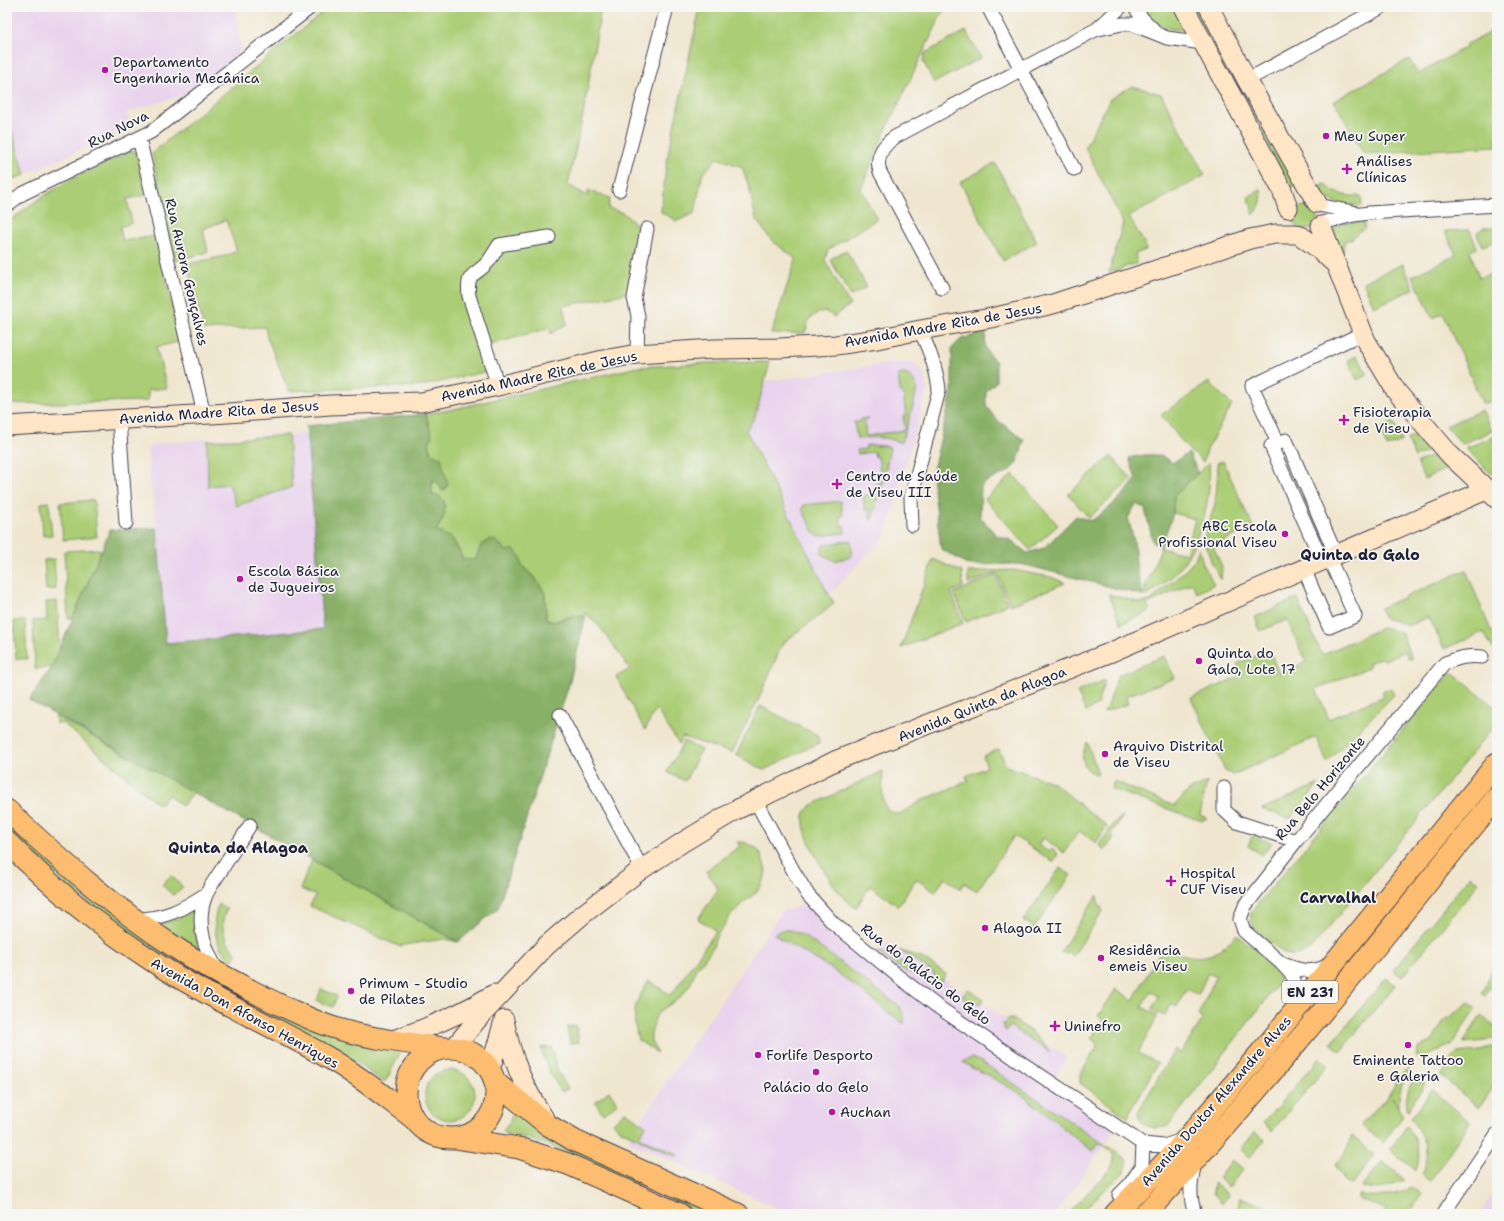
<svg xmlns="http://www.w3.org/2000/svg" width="1504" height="1221" viewBox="0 0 1504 1221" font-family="'Shantell Sans',sans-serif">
  <rect width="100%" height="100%" fill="#f6f6f2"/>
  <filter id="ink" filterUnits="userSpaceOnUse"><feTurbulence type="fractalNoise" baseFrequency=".025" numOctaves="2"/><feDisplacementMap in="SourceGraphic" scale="8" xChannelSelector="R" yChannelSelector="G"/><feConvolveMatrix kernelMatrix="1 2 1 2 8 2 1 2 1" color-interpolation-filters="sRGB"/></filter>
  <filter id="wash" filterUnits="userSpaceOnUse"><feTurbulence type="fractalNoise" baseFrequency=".012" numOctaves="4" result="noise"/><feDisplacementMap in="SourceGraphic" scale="16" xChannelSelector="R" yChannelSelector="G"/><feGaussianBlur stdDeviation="0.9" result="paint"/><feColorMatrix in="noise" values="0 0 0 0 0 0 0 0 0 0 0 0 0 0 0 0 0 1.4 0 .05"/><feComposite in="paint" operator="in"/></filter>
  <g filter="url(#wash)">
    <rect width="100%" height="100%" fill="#f0e6cf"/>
    <path fill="#e9d2ed" d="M7,7H235L241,51L211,78L190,93L127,112L131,126L25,175L7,114Z
      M901,362L913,364L921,370L925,377L927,390L886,535L829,595L746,430L755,417L765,381Z
      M307,434L323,629L166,643L157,528L147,453L148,449L153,445L165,442Z
      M809,905L822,925L840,942L872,961L886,942L1068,1058L1050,1086L1115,1130L1055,1214H790L627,1141L782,911Z
      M1497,1187V1214H1480L1492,1195Z"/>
    <path fill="#abcd75" stroke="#667858" d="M329,7H591L601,9L584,110L568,185L588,196V190L610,198L608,208L623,213L643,230L639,255L628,293L563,306L567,324L551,334L550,328L483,347L489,371L421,386L289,391L267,337L265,327L204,330L187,264L225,256L237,251L226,220L203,229L208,252L174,261L152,153Z
      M700,7H945L884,134L861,189L877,219L828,250L825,260L850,305L834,317C824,308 819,312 809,319L805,333L771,334L796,259L772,241L756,220L749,187L742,167L717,158L702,175L695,213L677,221L661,212L667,159Z
      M1142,7H1175L1186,29C1168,32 1151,23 1142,7Z
      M1193,7H1201L1296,185L1290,188Z
      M1497,29V146L1364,154L1334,101L1409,59L1418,74L1466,47L1465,45Z
      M966,31L981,58L934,83L923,61L925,53Z
      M1132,86L1161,94L1205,175L1129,217L1144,243L1146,250L1135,254L1137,263L1109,273L1123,223L1085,147L1110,99Z
      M7,114L25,175L7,181Z
      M131,151L136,152L146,195L127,199L132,223L120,227L123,241L157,236L179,342L156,347L167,388L148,390V401L7,404V223L33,203L66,182Z
      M995,163L1037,242L1003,261L960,182Z
      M1325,184C1335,194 1347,197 1361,196L1362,206C1342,205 1330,204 1317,188Z
      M1261,190C1263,200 1260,208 1254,215L1248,197Z
      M1293 218a12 12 0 1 1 24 0a12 12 0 1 1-24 0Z
      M1363,222L1365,228L1358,232L1353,238L1345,241L1343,246L1344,250L1340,252C1338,246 1334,239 1334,234C1333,220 1355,222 1363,222Z
      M1497,227V241L1482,246L1477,235L1478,231L1483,228Z
      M1466,230H1470L1477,248L1470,251L1479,278L1497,272V398L1483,405L1443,313L1433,318L1412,276L1456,255L1445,231Z
      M846,250L867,287L851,296L830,259Z
      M1403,264L1414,289L1374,307L1363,282Z
      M1357,356L1368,375L1357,380L1348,360Z
      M770,362L755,417L746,430L829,595L834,603L828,609L783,643L759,698L732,753L683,737L679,744L656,709L645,730L616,677L630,669C616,650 604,628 585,613V617L574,615L553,622L546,619L545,593L535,578L496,541L477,556L475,560L463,559L453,539L436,530C443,520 445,513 444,501L432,496V481H437L429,444L426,414L449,410L638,367L706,363Z
      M904,374C909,375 914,379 916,384C919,394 905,431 901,443C884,436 874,437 857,439L854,422H860L861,419L867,418V420L864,421L866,436L905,430L903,416H906L903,392H900L898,375Z
      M1209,382L1232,405L1209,445L1203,462L1188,449L1161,415Z
      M1482,410L1492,431L1462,444L1446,426Z
      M1394,422L1402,441L1387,447L1379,429Z
      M288,435L292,487L236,506L229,484L208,486L207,441Z
      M1417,435L1431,450L1415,457L1407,439Z
      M1494,437L1497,444V470L1490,473L1465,448Z
      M866,445L885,446L890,448L883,483L871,521L869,510H865L863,496L877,493L876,483L882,482L878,457H875L874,452L858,454L857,450L866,449Z
      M1435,455L1448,468L1424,479L1417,462Z
      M1111,456L1132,479L1089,518L1068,494Z
      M1223,461L1253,527L1213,546L1222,567L1221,580L1211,561L1204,538L1215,504L1218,473L1217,463Z
      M1209,463C1212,499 1201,542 1178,570C1170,580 1158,588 1147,596L1142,595L1161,548L1186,554L1195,519L1173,513L1174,496Z
      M1013,474L1058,525L1030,550L985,499Z
      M94,500L97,537L63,540L60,503Z
      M841,501L843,516L840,517L841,526L844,525L845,533L820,536L815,534L802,509L804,505Z
      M49,502L52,535L43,536L41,503Z
      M851,540L852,553L850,557L835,561L821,554L823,545Z
      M1199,548L1203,564L1214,584L1197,593L1192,583L1147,604L1150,611L1121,624L1109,594L1141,603L1150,601L1188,568L1195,559Z
      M100,549V553L73,618H68L64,551Z
      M54,559L56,589L46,590L44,560Z
      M933,559L962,572L963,587L951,592L963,623L901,648Z
      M1013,570L1051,577L1065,583L1011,605L997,573L968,584V572Z
      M1466,570L1491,631L1497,629V655L1483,632L1444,649L1429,617L1409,625L1384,618L1380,608Z
      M996,575L1008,604L966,622L954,593Z
      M1297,598L1322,655L1381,628L1401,632L1412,659L1408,658L1405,651L1385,660L1380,658L1369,663L1370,667L1316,689L1329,719L1384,696L1382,692L1391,688L1394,695L1327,762L1316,737L1233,775L1225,771L1191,698L1242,675L1237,664L1269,650L1279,674L1306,662L1287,620L1260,631L1255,617Z
      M57,601L60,648L52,667L35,669L33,621L47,620L46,602Z
      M14,621H25L27,659H16Z
      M1164,656L1175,678L1126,696L1128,704L1104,712L1109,703L1118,675Z
      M1451,672L1497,709V723L1311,949C1305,953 1294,957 1286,954C1281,952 1259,933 1255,929C1251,923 1250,918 1251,912Z
      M1105,680L1097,705L1086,712L1077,692Z
      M760,706L819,736V743L764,770L736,755Z
      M55,716L194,792L182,806L168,795L159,805L64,724L56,723Z
      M684,741L701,750L685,781L667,772Z
      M1087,742L1098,774C1094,774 1091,772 1087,769C1080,759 1083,752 1087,742Z
      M999,749L1006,766L1052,782L1107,826L1096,843L1079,831L1064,853L1043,838L1038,845L1049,852L1052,849L1058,854L1053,862L1014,836L977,891L964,883L960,889L945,878L935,892L916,879L898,906L870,886L856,908C852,905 848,902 844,898C831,884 796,831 805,812C807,809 810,807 812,805L883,771C883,779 881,798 885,806C888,811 894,813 899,814L923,800L968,781L966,776L987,767L983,756Z
      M1114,781L1174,806L1188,791L1207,782L1200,815L1207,818L1202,821L1111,789Z
      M1319,784L1290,819L1262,809Z
      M1123,816L1111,834L1114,837L1105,850L1099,845L1115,822Z
      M7,821L92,899L400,1053L387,1079L384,1082L349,1058L206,984L143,945L90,905L11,834L7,830Z
      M1252,836L1272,843L1262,855L1248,846Z
      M737,842H744L756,848L760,852L766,870L764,881L756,893L744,902L731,915L716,937L713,947L701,964L696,968L691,983L682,996L659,1012L655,1018L651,1034V1041L657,1053L638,1040C632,1012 633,1004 649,981L671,995L716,931L698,919L718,889L706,871L740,846Z
      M312,860L458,942L444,939L398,946L310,906L315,895L300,889Z
      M1060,868L1071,875L1032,931L1030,929L1032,926L1023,921Z
      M171,875L183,887L173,895L162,885Z
      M1470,876L1479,883L1402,977L1393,970Z
      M1097,895L1098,902L1103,911L1073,956L1068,952L1067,954L1061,951Z
      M219,904L227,909C218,925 224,941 237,953L232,961C215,947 210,924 219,904Z
      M196,909L195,934L200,950L159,924L178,919Z
      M782,930H791L806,937L899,1006C903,1012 905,1017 904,1024C879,1006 856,985 830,968C812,956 792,947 774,934Z
      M1237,934C1242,941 1249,943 1256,949C1268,957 1280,968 1279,983L1168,1126C1154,1130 1141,1128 1138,1112L1175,1049L1181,1053L1202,1020L1198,1015L1216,977L1208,973L1198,995L1186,989L1177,1007L1171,1004L1165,1016L1152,1009L1159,996L1150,991L1142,1007L1158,1015L1138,1053L1158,1063L1131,1109L1128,1118L1080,1083V1075L1097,1047L1096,1043L1091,1038L1095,1033L1094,1032L1104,1020L1098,1016L1116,989L1133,1000L1163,947C1180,955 1203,963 1221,949C1226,945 1232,939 1237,934Z
      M899,950L922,958L946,974L938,986L934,984V973Z
      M877,951L895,957L922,976C904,973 892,963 877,951Z
      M1497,954V978L1484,996L1482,993C1490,982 1490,966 1497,954Z
      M1386,978L1395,985L1340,1052L1331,1044Z
      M321,989L337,996L333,1007L317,1001Z
      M968,989L984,999L981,1003L973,1004L962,997Z
      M1469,1002L1476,1009L1451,1045L1432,1053L1422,1059L1416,1056L1418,1048L1433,1040L1443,1022Z
      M1481,1015L1497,1028V1037L1485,1041L1463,1043Z
      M1009,1019H1013L1033,1033L1051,1053L1010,1026L1006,1032L1004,1029L1003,1024Z
      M576,1025L579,1042L570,1044L567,1027Z
      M1497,1046V1082L1479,1108L1441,1076L1456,1053L1480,1051Z
      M552,1047L557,1070L568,1089L561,1092L547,1067L541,1048Z
      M972,1058L980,1061L1122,1156L1125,1158L1127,1163L1124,1172L1079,1214H1068L1111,1168C1119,1154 1109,1149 1098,1143L1093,1151L1075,1138L1045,1112L1016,1091L976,1069L975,1070L963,1062Z
      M1320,1058L1328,1065L1272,1131L1263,1123Z
      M1408,1069L1410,1071C1401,1083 1398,1093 1399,1107L1396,1101L1392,1097L1403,1116L1383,1143L1361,1125L1373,1111L1385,1101L1402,1073Z
      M425 1095a25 25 0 1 1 50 0a25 25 0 1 1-50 0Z
      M1415,1076L1425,1083L1408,1111C1404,1097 1409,1087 1415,1076Z
      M1432,1090L1470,1122L1430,1181L1422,1175C1432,1153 1423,1137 1411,1118Z
      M609,1091L618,1103L603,1114L595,1102Z
      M517,1111L721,1214H702L582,1159L551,1146L526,1138L507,1134L503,1130L510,1121L513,1112Z
      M626,1111L646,1126L639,1137L677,1154V1156H674L619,1129L613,1123Z
      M1407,1126C1418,1142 1422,1152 1416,1171L1390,1149Z
      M1255,1132L1265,1140L1250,1157L1241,1149Z
      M1352,1136L1374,1155L1352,1185L1346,1183L1340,1172L1336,1169L1335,1165L1345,1153Z
      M1232,1160L1243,1169L1229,1187L1218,1178Z
      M1382,1161L1405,1180L1378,1189L1362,1187Z
      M1214,1183L1228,1195L1222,1204L1213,1193Z
      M1412,1187L1422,1194L1409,1214H1384L1386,1209L1358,1199L1360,1194C1378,1199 1395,1196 1412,1187Z
      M1240,1197L1285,1214H1241L1238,1208Z"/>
    <path fill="#88b066" stroke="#556950" d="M986,332L985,346L989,354L996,362V382L986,391V406L996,419L1024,440C1020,455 1018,468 1003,474C995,478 988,480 981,486L980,517L996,535L1011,540L1027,553L1044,548L1076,516L1091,521C1108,510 1124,496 1136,479L1129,458C1143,454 1162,452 1172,463L1189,453L1198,473L1174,496L1173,513L1161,548L1153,542L1145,509L1136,504L1128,518L1134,540L1136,564L1142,595L1021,564L969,565L941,549L932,474L952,392V348L961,339Z
      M426,414L432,437L429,444L431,453L441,458L448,485L443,492L437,481H432V496L438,495L444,501C446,514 444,519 436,530L453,539L463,559L475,560L481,545L490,539L496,541L507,551L513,549L521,557L522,566L535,578L545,593L546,619L553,622L574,615L585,617V620L568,688L498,908L458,942L29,700L52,667L110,530L157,528L166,643L323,629L306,426Z"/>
  </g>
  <g filter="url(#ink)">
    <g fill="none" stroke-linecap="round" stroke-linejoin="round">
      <g stroke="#413f51" stroke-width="15">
        <path id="street" d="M988,7L1074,169
          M1135,7L1141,17L1153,29
          M1099,29L1122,24H1132L1167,38L1203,43
          M1247,80L1382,7
          M139,138L204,414
          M619,190L667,7
          M7,205L22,194L151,132L311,7
          M1318,205L1353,212
          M1322,223L1354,215L1369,213L1497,205
          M942,288L880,172C875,157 883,145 895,137L1097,29L1121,7
          M637,354L638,316L634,298L647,229
          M498,386L469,296C466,271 475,277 488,262C492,257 495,251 499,245L549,237
          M119,419L126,523
          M1278,443L1252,386L1363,333
          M912,525L911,498L939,390C937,369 929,349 920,330
          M1322,561L1271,446L1286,440L1336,555
          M1304,569L1329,627L1355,616L1329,558
          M560,715L642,869
          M1224,788V810L1237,822L1296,841
          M755,800L794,872L808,895L833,923L899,977L938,1007L1143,1144L1164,1146L1185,1139
          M135,919C164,919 182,910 206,894
          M1283,964C1301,971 1312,974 1329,965
          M218,971C204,948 195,921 206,895C210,886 217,877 222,869C231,854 241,840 250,825
          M1298,1006L1297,994L1293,976L1281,963L1244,931L1240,919L1245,906L1296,841L1445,663C1458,658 1468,655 1482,657
          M1195,1164C1190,1182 1189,1196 1195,1214
          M1119,1195L1130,1184L1142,1166L1143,1144
          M1443,1214L1497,1134"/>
      </g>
      <g stroke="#413f51" stroke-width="21">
        <path id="secondary" d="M1184,7L1282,190L1288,208
          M1209,7L1247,80L1317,203
          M1321,226L1366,341L1396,391L1450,455L1497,499
          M1301,236L1319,249L1333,262
          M7,426L228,413L330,405L421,402L498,386L603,360L637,354L714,349L779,348L836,345L877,339L920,330L991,318L1053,304L1250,239L1275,234H1296
          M504,1020C512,1059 522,1085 544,1118
          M390,1041C426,1029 462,1014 494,994
          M454,1048L476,1021L546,946L582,915L642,869L683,842L736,810L837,760L1109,653L1486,490
          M490,1070L503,1024"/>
      </g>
      <g stroke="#413f51" stroke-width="23">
        <path id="primary" d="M7,810C59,859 113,907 173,946C203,966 236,983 268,999C291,1010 314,1022 338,1029C372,1039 409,1043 445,1048
          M7,842C52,888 103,929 157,964C211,999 271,1025 327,1057C357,1074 385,1097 413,1118
          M406 1093a45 45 0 1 1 90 0a45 45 0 1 1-90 0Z
          M495,1082L548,1125L575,1141L738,1214
          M455,1138L519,1148L568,1164L680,1214
          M1115,1214L1175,1152L1262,1051L1497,763
          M1145,1214C1270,1082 1382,938 1497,797"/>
      </g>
      <use href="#street" stroke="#fff" stroke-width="13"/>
      <use href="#secondary" stroke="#fee5c5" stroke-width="19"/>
      <use href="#primary" stroke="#fcbd6f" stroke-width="21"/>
    </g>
  </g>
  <g fill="#b5179e" stroke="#f6f6f2" stroke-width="1.5">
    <circle cx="105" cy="70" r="4"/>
    <circle cx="1326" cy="136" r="4"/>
    <path d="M1345 163h4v4h4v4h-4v4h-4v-4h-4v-4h4z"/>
    <path d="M1342 414h4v4h4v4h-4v4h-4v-4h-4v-4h4z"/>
    <path d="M835 478h4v4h4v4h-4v4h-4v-4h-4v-4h4z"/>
    <circle cx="1285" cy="534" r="4"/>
    <circle cx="240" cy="579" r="4"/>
    <circle cx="1199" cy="661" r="4"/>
    <circle cx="1105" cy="754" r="4"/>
    <path d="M1169 875h4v4h4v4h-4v4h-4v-4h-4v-4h4z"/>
    <circle cx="985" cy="928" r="4"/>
    <circle cx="1101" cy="958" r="4"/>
    <circle cx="351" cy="991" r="4"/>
    <path d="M1053 1020h4v4h4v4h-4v4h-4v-4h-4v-4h4z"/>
    <circle cx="1408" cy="1045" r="4"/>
    <circle cx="758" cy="1055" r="4"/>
    <circle cx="816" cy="1072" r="4"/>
    <circle cx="832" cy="1112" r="4"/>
  </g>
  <g text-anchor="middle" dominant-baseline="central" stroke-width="3.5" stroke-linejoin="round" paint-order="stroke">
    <rect fill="#f6f6f2" stroke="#626272" stroke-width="1" x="1282" y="981" width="56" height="22" rx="3"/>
    <g font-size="13" font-weight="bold" fill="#22223b">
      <text x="1310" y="992">EN 231</text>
    </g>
    <g font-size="14" fill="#22223b" stroke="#f6f6f2" text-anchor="start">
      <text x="113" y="62">Departamento<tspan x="113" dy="16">Engenharia Mecânica</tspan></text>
      <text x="1334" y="136">Meu Super</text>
      <text x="1356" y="161">Análises<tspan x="1356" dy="16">Clínicas</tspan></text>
      <text x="1353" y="412">Fisioterapia<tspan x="1353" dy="16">de Viseu</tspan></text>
      <text x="846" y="476">Centro de Saúde<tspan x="846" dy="16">de Viseu III</tspan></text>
      <text x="1277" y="526" text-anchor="end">ABC Escola<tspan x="1277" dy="16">Profissional Viseu</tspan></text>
      <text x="248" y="571">Escola Básica<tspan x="248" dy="16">de Jugueiros</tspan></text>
      <text x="1207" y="653">Quinta do<tspan x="1207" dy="16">Galo, Lote 17</tspan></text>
      <text x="1113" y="746">Arquivo Distrital<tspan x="1113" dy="16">de Viseu</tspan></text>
      <text x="1180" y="873">Hospital<tspan x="1180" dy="16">CUF Viseu</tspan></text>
      <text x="993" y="928">Alagoa II</text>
      <text x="1109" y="950">Residência<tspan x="1109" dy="16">emeis Viseu</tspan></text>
      <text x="359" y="983">Primum - Studio<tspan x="359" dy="16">de Pilates</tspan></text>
      <text x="1064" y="1026">Uninefro</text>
      <text x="766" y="1055">Forlife Desporto</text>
      <text x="1408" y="1060" text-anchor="middle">Eminente Tattoo<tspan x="1408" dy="16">e Galeria</tspan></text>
      <text x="816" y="1087" text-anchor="middle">Palácio do Gelo</text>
      <text x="840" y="1112">Auchan</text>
    </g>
    <g font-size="14" fill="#22223b" stroke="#f6f6f2">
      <text transform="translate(118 129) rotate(-27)">Rua Nova</text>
      <text transform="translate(187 272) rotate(77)">Rua Aurora Gonçalves</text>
      <text transform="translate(943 325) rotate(-10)">Avenida Madre Rita de Jesus</text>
      <text transform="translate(539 376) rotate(-12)">Avenida Madre Rita de Jesus</text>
      <text transform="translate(219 412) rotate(-4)">Avenida Madre Rita de Jesus</text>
      <text transform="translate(982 704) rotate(-22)">Avenida Quinta da Alagoa</text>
      <text transform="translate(1320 788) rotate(-50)">Rua Belo Horizonte</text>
      <text transform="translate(926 974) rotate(37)">Rua do Palácio do Gelo</text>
      <text transform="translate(245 1013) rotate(29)">Avenida Dom Afonso Henriques</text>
      <text transform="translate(1216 1101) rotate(-49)">Avenida Doutor Alexandre Alves</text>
    </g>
    <g font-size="15" font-weight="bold" fill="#22223b" stroke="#f6f6f2">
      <text x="1360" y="555">Quinta do Galo</text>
      <text x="238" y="848">Quinta da Alagoa</text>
      <text x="1338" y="898">Carvalhal</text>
    </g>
  </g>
  <rect width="1504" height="1221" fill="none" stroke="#f6f6f2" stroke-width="24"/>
</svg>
